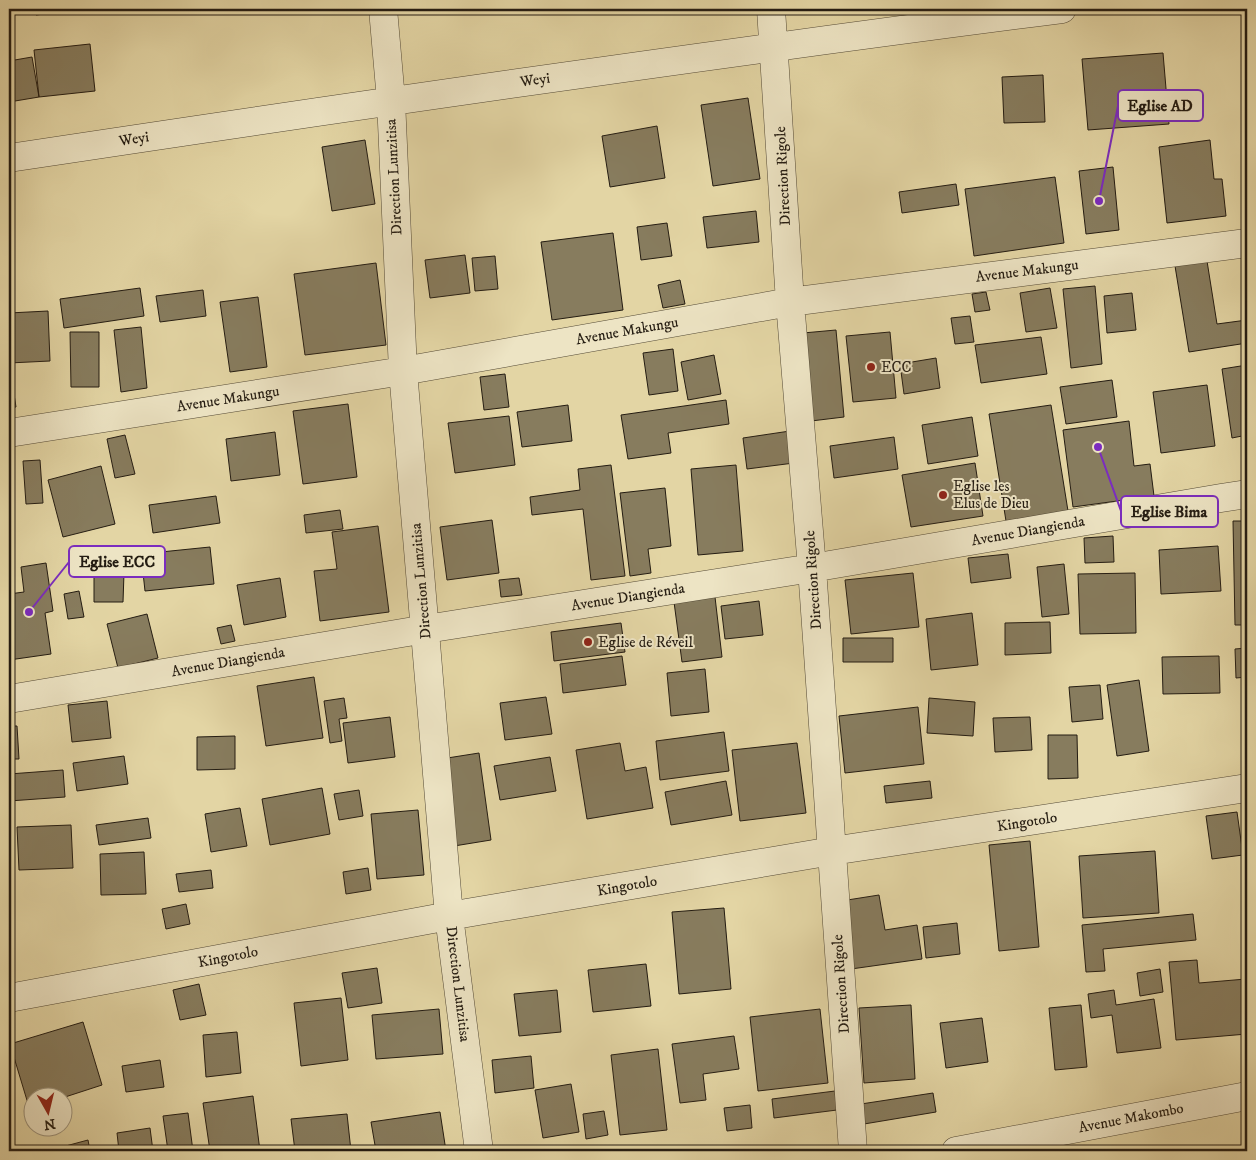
<svg xmlns="http://www.w3.org/2000/svg" width="1256" height="1160" viewBox="0 0 1256 1160" font-family="'IM FELL DW Pica',serif">
  <rect width="100%" height="100%" fill="#e3d5a4"/>
  <filter id="stains"><feTurbulence type="fractalNoise" baseFrequency=".004" numOctaves="4"/><feColorMatrix values="0 0 0 0 .2 0 0 0 0 .09 0 0 0 0 .02 0 0 0 .5 -.17"/></filter>
  <radialGradient id="worn" r=".72"><stop offset=".6" stop-color="#630" stop-opacity="0"/><stop offset="1" stop-color="#630" stop-opacity=".3"/></radialGradient>
  <path fill="#877c5e" stroke="#241c12" d="M35,9H84L36,15Z
    M1241,9H1247V50Z
    M90,44L95,91L39,97L34,50Z
    M1163,53L1169,124L1088,130L1082,59Z
    M32,57L39,97L9,102V61Z
    M1043,75L1045,122L1004,123L1002,77Z
    M748,98L760,179L713,186L701,105Z
    M657,126L665,178L610,187L602,136Z
    M365,140L375,204L332,211L322,147Z
    M1210,140L1214,179H1222L1226,216L1167,223L1159,147Z
    M1113,167L1119,230L1086,234L1079,171Z
    M1055,177L1064,243L974,256L965,189Z
    M956,184L959,205L902,213L899,192Z
    M756,211L759,242L707,248L703,217Z
    M667,223L672,256L641,260L637,227Z
    M613,233L623,310L552,320L541,242Z
    M465,255L470,293L430,298L425,260Z
    M495,256L498,289L475,291L472,258Z
    M1207,261L1217,324L1247,320V343L1189,352L1175,266Z
    M376,263L386,345L305,355L294,274Z
    M680,280L685,304L663,308L658,285Z
    M1095,286L1102,364L1071,368L1063,289Z
    M140,288L144,316L64,328L60,299Z
    M1050,288L1057,328L1026,332L1020,293Z
    M203,290L206,316L160,322L156,296Z
    M986,292L990,310L975,312L972,294Z
    M1132,293L1136,330L1107,333L1104,296Z
    M258,297L267,367L230,372L220,302Z
    M48,311L50,361L9,363V313Z
    M970,316L974,342L955,344L951,318Z
    M141,327L147,388L121,392L114,330Z
    M836,330L844,417L811,421L803,333Z
    M70,332H99V387H71Z
    M890,332L896,398L853,402L846,336Z
    M1041,337L1047,374L981,383L975,345Z
    M673,349L678,391L649,395L643,353Z
    M714,355L721,394L688,400L681,362Z
    M936,358L940,388L904,394L900,364Z
    M1247,365V435L1232,438L1222,369Z
    M505,374L509,407L484,410L480,377Z
    M9,375H11L16,407L9,408Z
    M1112,380L1117,417L1066,424L1060,387Z
    M1207,385L1215,446L1161,453L1153,392Z
    M726,400L729,424L668,433L671,453L628,459L621,415Z
    M348,404L357,477L303,484L293,411Z
    M568,405L572,441L522,447L517,412Z
    M1051,405L1068,511L1006,521L989,414Z
    M509,416L515,465L455,473L448,423Z
    M972,417L978,456L928,464L922,425Z
    M1129,421L1134,466L1150,464L1154,496L1073,507L1063,430Z
    M790,431L794,463L747,469L743,438Z
    M275,432L280,475L231,481L226,439Z
    M125,435L135,474L115,478L107,439Z
    M894,437L898,469L834,478L830,446Z
    M40,460L43,503L26,504L23,461Z
    M975,463L983,516L911,527L902,475Z
    M611,465L625,576L591,580L583,509L532,515L530,497L580,490L578,469Z
    M736,465L743,551L698,555L691,469Z
    M101,466L115,524L63,537L48,480Z
    M665,488L671,546L648,549L651,573L630,576L620,493Z
    M216,496L220,523L153,533L149,505Z
    M340,510L343,529L306,533L304,515Z
    M492,520L499,573L447,580L440,527Z
    M1233,521H1247V625H1235Z
    M378,526L389,612L320,621L314,571L337,569L332,532Z
    M1113,536L1114,562L1085,563L1084,538Z
    M1218,546L1221,591L1161,594L1159,550Z
    M210,547L214,584L145,591L141,554Z
    M1008,554L1011,578L971,583L968,558Z
    M46,563L53,611L45,613L51,654L9,660V594L24,592L21,567Z
    M1064,564L1069,614L1042,617L1037,567Z
    M94,573H124L123,602H94Z
    M913,573L919,627L851,634L845,580Z
    M1135,573L1136,633L1080,634L1078,574Z
    M280,578L286,617L244,625L237,585Z
    M519,578L522,595L501,597L499,580Z
    M79,591L84,617L68,619L64,594Z
    M715,597L722,657L682,662L674,602Z
    M759,601L763,635L725,639L721,606Z
    M972,613L978,665L931,670L926,619Z
    M147,614L158,658L118,668L107,624Z
    M1050,622L1051,653L1005,655V623Z
    M621,623L625,652L554,661L551,632Z
    M231,625L235,641L221,644L217,628Z
    M843,638H893V662H843Z
    M1247,648V677L1236,678L1235,649Z
    M622,656L626,685L563,693L560,664Z
    M1219,656L1220,693L1163,694L1162,657Z
    M705,669L709,712L671,716L667,673Z
    M314,677L323,738L266,746L257,686Z
    M1139,680L1149,751L1117,756L1107,685Z
    M1100,685L1103,719L1072,722L1069,687Z
    M546,697L552,734L505,740L500,703Z
    M344,698L347,718L339,719L342,741L330,743L324,701Z
    M929,698L975,702L973,736L927,733Z
    M107,701L111,738L72,742L68,705Z
    M918,707L924,764L845,773L839,716Z
    M390,717L395,757L348,763L343,723Z
    M1030,717L1032,750L995,752L993,718Z
    M9,726H17L19,759H9Z
    M724,732L729,771L660,780L656,741Z
    M1048,735H1077L1078,778L1048,779Z
    M235,736V769L197,770V737Z
    M620,743L625,771L646,767L653,808L587,819L576,750Z
    M797,743L806,813L740,821L732,750Z
    M479,753L491,840L454,846L441,759Z
    M124,756L128,784L77,791L73,763Z
    M550,757L556,791L500,800L494,766Z
    M63,770L65,797L9,801V774Z
    M726,781L732,815L671,825L665,792Z
    M930,781L932,798L886,803L884,786Z
    M322,788L330,834L270,845L262,799Z
    M359,790L363,816L339,820L334,794Z
    M240,808L247,846L211,852L205,814Z
    M418,810L424,875L377,879L371,814Z
    M1237,812L1243,855L1212,859L1206,816Z
    M148,818L151,838L99,845L96,825Z
    M71,825L73,868L19,870L17,827Z
    M1030,841L1039,947L999,951L989,845Z
    M1155,851L1159,913L1083,918L1079,856Z
    M144,852L146,894L101,895L100,854Z
    M368,868L371,890L346,894L343,872Z
    M211,870L213,888L179,892L176,874Z
    M879,895L885,930L917,925L922,959L851,969L841,901Z
    M186,904L190,924L166,929L162,909Z
    M724,908L731,989L679,994L672,912Z
    M1193,914L1196,940L1103,949L1105,971L1086,972L1082,925Z
    M957,923L960,954L926,958L923,927Z
    M1197,960L1199,983L1246,979L1247,1034L1176,1040L1169,962Z
    M646,964L651,1006L593,1012L588,970Z
    M377,968L382,1003L348,1008L342,973Z
    M1160,969L1163,992L1140,996L1137,973Z
    M199,984L206,1015L180,1020L173,990Z
    M557,990L561,1032L519,1036L514,994Z
    M1114,990L1116,1005L1154,999L1161,1048L1117,1053L1112,1015L1091,1018L1088,994Z
    M341,998L348,1060L301,1066L294,1003Z
    M911,1005L915,1079L864,1083L859,1008Z
    M1081,1005L1087,1067L1055,1070L1049,1008Z
    M439,1009L443,1054L376,1059L372,1015Z
    M820,1009L828,1083L758,1091L750,1017Z
    M982,1018L988,1062L946,1068L940,1023Z
    M83,1022L102,1085L62,1098H32V1106L29,1107L10,1044Z
    M237,1032L241,1073L206,1077L203,1035Z
    M734,1036L739,1069L703,1074L706,1100L680,1103L672,1044Z
    M658,1049L667,1130L620,1135L611,1055Z
    M531,1056L534,1088L495,1093L492,1060Z
    M160,1060L164,1087L126,1092L122,1066Z
    M571,1084L579,1132L543,1138L535,1090Z
    M835,1091L837,1110L774,1118L772,1099Z
    M933,1093L936,1112L864,1124L861,1104Z
    M253,1096L260,1151H210L203,1103Z
    M750,1105L752,1128L727,1131L724,1108Z
    M604,1111L608,1135L586,1139L583,1114Z
    M440,1112L446,1151H376L371,1122Z
    M188,1113L193,1151H168L163,1116Z
    M347,1114L351,1151H295L291,1119Z
    M150,1128L153,1151H119L117,1133Z
    M88,1140L90,1151H47Z
    M1126,1146L1127,1151H1094V1150Z"/>
  <g fill="none" stroke-linecap="round" stroke-linejoin="round">
    <g stroke="#544a36" stroke-width="29">
      <path id="minor" d="M383,9L391,100L403,371L449,916L479,1151
        M771,9L790,302L812,568L853,1151
        M9,158C359,105 710,54 1062,9
        M9,433L403,371L790,302L1247,243
        M9,699L426,629L812,568L1221,498L1247,494
        M9,998L449,916L832,851L1247,788
        M956,1151L1247,1096"/>
    </g>
    <use href="#minor" stroke="#ede4c4" stroke-width="28"/>
  </g>
  <g fill="#8f2418" stroke="#ede4c4" stroke-width="2">
    <circle cx="871" cy="367" r="5"/>
    <circle cx="943" cy="495" r="5"/>
    <circle cx="588" cy="642" r="5"/>
  </g>
  <g text-anchor="middle" dominant-baseline="central" stroke-width="4" stroke-linejoin="round" paint-order="stroke">
    <g font-size="15" fill="#241c12" stroke="#ede4c4">
      <text transform="translate(535 80) rotate(-8)">Weyi</text>
      <text transform="translate(134 139) rotate(-9)">Weyi</text>
      <text transform="translate(783 176) rotate(-93)">Direction Rigole</text>
      <text transform="translate(394 177) rotate(-93)">Direction Lunzitisa</text>
      <text transform="translate(1027 271) rotate(-7)">Avenue Makungu</text>
      <text transform="translate(627 331) rotate(-10)">Avenue Makungu</text>
      <text transform="translate(228 399) rotate(-9)">Avenue Makungu</text>
      <text transform="translate(1028 531) rotate(-10)">Avenue Diangienda</text>
      <text transform="translate(813 580) rotate(-94)">Direction Rigole</text>
      <text transform="translate(421 581) rotate(-95)">Direction Lunzitisa</text>
      <text transform="translate(628 597) rotate(-9)">Avenue Diangienda</text>
      <text transform="translate(228 662) rotate(-10)">Avenue Diangienda</text>
      <text transform="translate(1027 822) rotate(-9)">Kingotolo</text>
      <text transform="translate(627 886) rotate(-10)">Kingotolo</text>
      <text transform="translate(228 957) rotate(-11)">Kingotolo</text>
      <text transform="translate(458 984) rotate(83)">Direction Lunzitisa</text>
      <text transform="translate(841 984) rotate(-94)">Direction Rigole</text>
      <text transform="translate(1131 1118) rotate(-11)">Avenue Makombo</text>
    </g>
    <g font-size="15" fill="#241c12" stroke="#ede4c4" text-anchor="start">
      <text x="881" y="367">ECC</text>
      <text x="953" y="486">Eglise les<tspan x="953" dy="17">Elus de Dieu</tspan></text>
      <text x="598" y="642">Eglise de Réveil</text>
    </g>
  </g>
  <path fill="none" stroke="#7b2cbf" stroke-width="2" d="M1099 201L1118 106M1098 447L1121 511M29 612L69 562"/>
  <g fill="#7b2cbf" stroke="#ede4c4" stroke-width="2">
    <circle cx="1099" cy="201" r="5"/>
    <circle cx="1098" cy="447" r="5"/>
    <circle cx="29" cy="612" r="5"/>
  </g>
  <g fill="#ede4c4" stroke="#7b2cbf" stroke-width="2">
    <rect x="1118" y="90" width="85" height="31" rx="5"/>
    <rect x="1121" y="496" width="97" height="31" rx="5"/>
    <rect x="69" y="546" width="96" height="31" rx="5"/>
  </g>
  <g font-size="16" text-anchor="middle" font-weight="bold" fill="#241c12">
    <text x="1160" y="111">Eglise AD</text>
    <text x="1169" y="517">Eglise Bima</text>
    <text x="117" y="567">Eglise ECC</text>
  </g>
  <rect width="1256" height="1160" fill="none" stroke="#e3d5a4" stroke-width="30"/>
  <rect x="10" y="10" width="1236" height="1140" fill="none" stroke="#241c12" stroke-width="2.5"/>
  <rect x="15" y="15" width="1226" height="1130" fill="none" stroke="#241c12"/>
  <g transform="translate(48 1112) rotate(172)"><circle r="24" fill="#ede4c4" stroke="#9d947d"/>
  <path d="M0-4L9 19L0 12L-9 19Z" fill="#8f2418"/>
  <text y="-8" font-size="14" font-weight="bold" text-anchor="middle" fill="#241c12">N</text>
  </g>
  <rect width="100%" height="100%" filter="url(#stains)"/>
  <rect width="100%" height="100%" fill="url(#worn)"/>
</svg>
